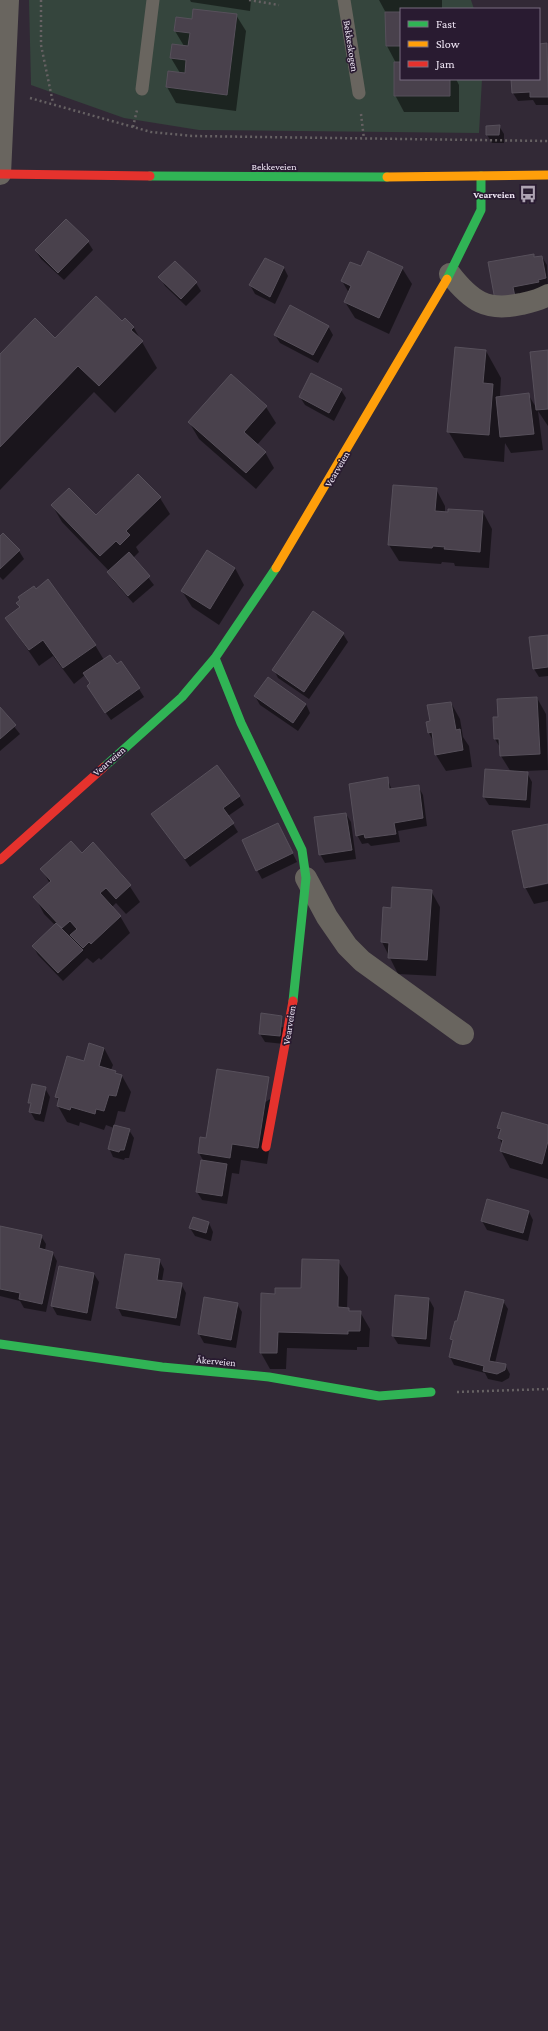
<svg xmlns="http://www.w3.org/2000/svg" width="548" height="2031" viewBox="0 0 548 2031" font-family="'Crimson Pro',serif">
  <rect width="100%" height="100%" fill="#322936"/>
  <path fill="#35453d" d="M29,0H471L474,9H401V79H482L479,133L199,130L124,118L31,85Z"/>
  <path fill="#0007" d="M190,0H251L250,11L191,2Z
    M379,0H442V9H401V79H456L459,85V112H404L395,95L396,63L387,46L386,13Z
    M236,15L246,31L236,111L176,103L167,87L180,73L171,58L184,46L175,31L193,20Z
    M547,44L548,105H536L533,100L518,101L513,93L512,79H539V45Z
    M499,126L504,134V143H492L487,135Z
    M88,242L93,250L64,280L41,259L36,251Z
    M533,255L535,258L542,257L547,265L548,287L496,300Z
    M284,268L288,276L275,304L255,294L250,285Z
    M361,268H402L412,284L389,334L355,318L345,302L349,293L342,281Z
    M160,277L196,283L201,291L186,306L165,286Z
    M125,319L134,328L157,368L115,413L94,392L0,490V356L122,322Z
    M328,326L333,335L318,363L280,343L275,335Z
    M486,351L501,378L500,397L528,394L537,409L548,351V426L538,411L543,450L511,453L505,443L504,462L464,458L448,431Z
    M231,375L266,407L276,423L257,445L265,452L274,468L256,489L199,439L189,422Z
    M341,390L346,398L334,421L305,405L300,397Z
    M436,489L445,506V513L483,512L492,529L489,568L455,566L454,563L442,562L441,564L399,561L389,545Z
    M160,498L170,514L136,547L139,552L133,558L154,585L133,603L113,580L108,572L109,571L62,522L52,505L96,516Z
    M0,537L19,551L24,559L3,580L0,577Z
    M235,568L244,585L219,625L192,607L182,591Z
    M6,618L95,645L104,660L139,689L144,697L111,720L93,695L91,684L85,675L74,684L53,656L39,666Z
    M343,634L348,642L309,699L278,678L274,670Z
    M548,636V676L539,677L534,669Z
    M255,696L306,704L310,713L298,731L260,705Z
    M537,698L546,714L548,770L526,771L532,782L530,808L489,805L484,797L511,772L501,756V749L495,739L499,718Z
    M451,703L460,719L463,737L469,746L472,767L446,771L436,755L434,743L429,733L431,722Z
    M0,709L20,734L0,751Z
    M387,778L392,790L418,786L423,795L427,826L398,831L400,842L371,846L368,843L362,844L357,835Z
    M239,796L244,805L228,816L238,832L190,867L152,814Z
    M346,814L351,822L356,859L325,863L320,854Z
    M278,824L297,862L262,879L257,870Z
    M548,825V881L529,886V888L548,884V901L534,904L525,887Z
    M93,843L121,873L140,902L126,914L116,903L112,907L120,916L130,933L101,960L99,958L93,963L87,958L63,981L38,955L33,946L55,925L44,914L35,897L50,884L42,869L81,854Z
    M431,891L440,907L436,976L398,974L382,942L392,909Z
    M286,1026L284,1044L265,1042L260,1034Z
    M104,1048L113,1065L111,1070L122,1076L131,1092L125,1112L118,1111L114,1126L129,1130L134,1138L129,1158H125L124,1160L113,1157L109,1148L114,1128L106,1125L104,1130L80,1122L79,1126L67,1122L58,1106L59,1102L56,1097L84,1063Z
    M45,1088L50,1097L44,1122L35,1120L30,1111L31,1106L29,1102Z
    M278,1094L267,1164L241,1160L239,1174L232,1173L227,1204L202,1200L197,1192L204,1162L199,1153L207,1139Z
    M548,1126V1179L510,1168L501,1151L503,1145L499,1138L501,1132L498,1128Z
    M529,1212L533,1220L528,1241L487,1230L482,1221Z
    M209,1223L213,1232L211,1241L195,1236L190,1228Z
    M0,1227L41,1236L46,1244L45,1251L52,1252L57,1261L46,1312L24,1308L20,1301L0,1296Z
    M159,1260L164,1269L162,1281L181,1284L186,1293L180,1326L122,1316L118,1308Z
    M338,1261L348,1277L347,1309L350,1312H360L370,1329L369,1347H357V1350L287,1348L286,1369H270L261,1353L276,1295L302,1289Z
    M94,1274L99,1282L91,1321L57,1315L52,1306Z
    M205,1298L237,1304L242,1312L236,1348L204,1343L199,1334Z
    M429,1299L434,1308L430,1347L398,1344L393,1336Z
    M503,1301L508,1309L495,1363L505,1365L510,1374L509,1378L502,1382L488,1379L485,1373L454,1365L450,1357L453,1342L451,1339L458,1323Z"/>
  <path fill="#49414c" stroke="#57505b" d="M193,9L237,14L227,95L166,87L168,71L185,73L186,60L170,58L172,44L188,46L190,33L174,31L176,17L192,19Z
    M385,12H401V46H386Z
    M547,43L548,97H530V92L512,93L511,79H539V44Z
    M394,62H401V79H450V96H394Z
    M500,125L499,135H486V126Z
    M66,219L89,241L58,273L35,250Z
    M368,251L403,267L379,318L344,302L351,286L341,281L350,262L361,266Z
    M534,254V257L542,256L546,278L538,280L539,282L513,287L515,297L495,300L488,262Z
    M265,258L284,267L270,297L249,285Z
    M175,261L197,282L181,299L158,277Z
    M96,296L122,321L125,318L134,327L131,330L143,341L99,386L78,366L0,447V354L35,318L55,338Z
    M290,305L329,326L313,355L274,335Z
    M455,347L486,350L483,383L493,384L489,435L447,432Z
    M548,350V409L536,410L530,352Z
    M311,373L342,389L329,413L299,397Z
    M231,374L267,406L244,432L266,452L246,473L188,422Z
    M529,393L534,434L500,437L496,397Z
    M138,474L161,497L126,531L130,535L120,545L116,541L100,556L51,505L69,488L96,515Z
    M393,485L437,488L435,511L448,512V509L483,511L480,552L444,549L445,547L433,546L432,548L388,545Z
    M3,533L20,550L0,569V536Z
    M207,550L235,568L210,609L181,591Z
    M129,552L150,576L128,596L107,572Z
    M48,579L96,645L63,668L43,640L29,650L5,618L20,607L16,603L20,600L18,597L34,586L36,589Z
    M313,611L344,633L304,692L272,670Z
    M548,635V667L533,669L529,637Z
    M110,655L117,664L121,661L140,688L105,713L87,686L90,683L83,673Z
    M268,677L306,704L293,723L254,696Z
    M537,697L540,754L500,756L499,739H494L493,717H498L497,699Z
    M451,702L456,730L460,729L463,750L435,755L432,732L428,733L426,722L430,721L427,705Z
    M0,707L16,725L0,739Z
    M217,765L240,796L223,808L234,823L185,859L151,814Z
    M485,769L528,772L526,800L483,797Z
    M388,777L389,789L419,785L423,818L394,823L396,834L365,838L364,834L356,836L349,784Z
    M346,813L352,850L319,855L314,817Z
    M278,823L293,853L256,871L242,840Z
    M548,824V883L524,888L512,831Z
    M71,841L82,853L93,842L131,885L116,899L106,888L100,893L121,916L91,944L89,942L83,948L70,935L77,929L70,921L62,928L33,897L51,881L40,869Z
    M392,887L432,890L427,960L388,958L389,943L381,942L383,907L391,908Z
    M56,923L83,950L58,973L32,946Z
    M261,1013L282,1016L280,1036L259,1034Z
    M89,1043L104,1048L99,1066L116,1071L115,1073L122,1075L116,1096L109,1095L104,1111L96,1109L95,1114L71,1107L70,1110L57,1106L59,1098L55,1097L67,1056L84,1061Z
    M217,1069L269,1077L258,1148L232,1144L230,1158L198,1153L200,1137L206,1138Z
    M32,1084L46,1087L40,1114L29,1112L31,1103H28Z
    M502,1112L548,1125V1141L542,1164L500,1151L503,1140L498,1138L501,1129L497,1128Z
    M114,1125L130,1129L124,1150H120L119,1152L108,1149Z
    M201,1160L227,1164L222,1196L196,1192Z
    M487,1199L529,1211L523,1233L481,1221Z
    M193,1217L209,1222L206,1233L189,1228Z
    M0,1226L42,1235L39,1248L53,1252L42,1304L19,1299L20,1293L0,1289Z
    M125,1254L160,1259L157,1280L182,1283L176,1318L116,1308Z
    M302,1259L339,1260L338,1307L349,1308V1311H361L360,1331H348V1334L278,1332L277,1353H260L261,1293L275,1294V1288H301Z
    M59,1266L94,1273L87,1313L51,1306Z
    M465,1291L504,1300L489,1361L506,1364L505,1370L497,1374L483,1371L484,1366L449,1357L453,1340L450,1339L455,1321H457Z
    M395,1295L429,1298L426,1339L392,1336Z
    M204,1297L238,1303L231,1340L198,1334Z"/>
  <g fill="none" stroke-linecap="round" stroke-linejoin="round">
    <path stroke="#666163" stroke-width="2.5" stroke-dasharray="2 3" stroke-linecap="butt" d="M41,0V45L53,103
      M249,0L279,5
      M30,98L151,132L192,136L548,141
      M361,114L364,139
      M133,127L137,110
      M457,1392L548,1389"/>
    <path stroke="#69655f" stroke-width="13" d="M344,0L359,93
      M142,89L153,0"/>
    <path stroke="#69655f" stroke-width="22" d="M0,174L8,0
      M450,274C471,301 487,312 521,304C530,302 540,300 548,295
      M306,878L327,917L347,946L362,961L463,1034"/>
    <path stroke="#30b455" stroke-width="9" d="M150,176L387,177
      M447,279L481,210V176
      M215,658L241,723L302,850L306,878L293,1001
      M104,767L182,697L215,658L276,568
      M0,1344L162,1367L269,1377L379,1396L431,1392"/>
    <path stroke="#ff9f0a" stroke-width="9" d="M387,177L548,175
      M276,568L447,279"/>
    <path stroke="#e5322d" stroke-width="9" d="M0,174L150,176
      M0,860L104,767
      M266,1147L293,1001"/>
  </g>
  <defs>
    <g id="bus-bare" transform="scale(1.38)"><path d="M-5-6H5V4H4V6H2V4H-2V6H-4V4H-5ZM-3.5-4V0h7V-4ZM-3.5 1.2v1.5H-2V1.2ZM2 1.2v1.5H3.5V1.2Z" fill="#aea4b3" stroke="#291b31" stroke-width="2.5" paint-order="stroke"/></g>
  </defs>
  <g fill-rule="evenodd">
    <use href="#bus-bare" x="528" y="194"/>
  </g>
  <g text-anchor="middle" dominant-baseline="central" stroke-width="3.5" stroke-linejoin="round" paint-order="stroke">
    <g font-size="10" fill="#f0e7f6" stroke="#291b31">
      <text transform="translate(351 46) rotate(81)">Bekkeskogen</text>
      <text x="274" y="166">Bekkeveien</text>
      <text transform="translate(337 469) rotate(-60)">Vearveien</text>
      <text transform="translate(109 761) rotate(-41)">Vearveien</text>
      <text transform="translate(289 1025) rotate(-81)">Vearveien</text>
      <text transform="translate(216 1361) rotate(5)">Åkerveien</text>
    </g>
    <g font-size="10" font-weight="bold" fill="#f0e7f6" stroke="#291b31" text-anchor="end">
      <text x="515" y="194">Vearveien</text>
    </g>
  </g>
  <rect x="400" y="8" width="140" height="72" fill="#291b31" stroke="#796d80"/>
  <rect x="408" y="21" width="20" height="6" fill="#30b455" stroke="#796d80"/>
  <text x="436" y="28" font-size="12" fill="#f0e7f6">Fast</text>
  <rect x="408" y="41" width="20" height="6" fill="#ff9f0a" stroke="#796d80"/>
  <text x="436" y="48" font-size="12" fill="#f0e7f6">Slow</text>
  <rect x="408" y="61" width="20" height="6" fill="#e5322d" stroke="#796d80"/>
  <text x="436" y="68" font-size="12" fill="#f0e7f6">Jam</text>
</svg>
